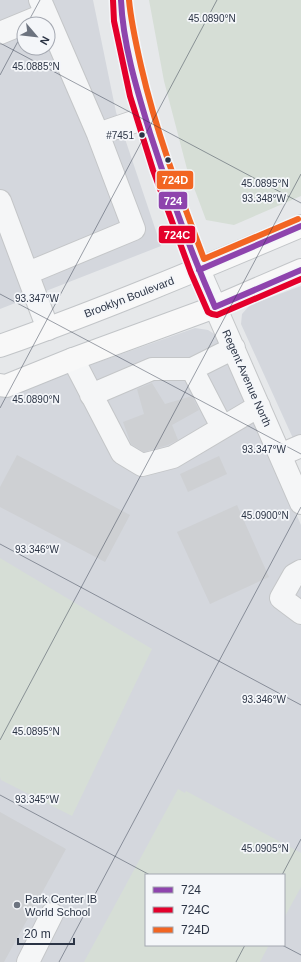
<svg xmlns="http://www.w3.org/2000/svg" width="301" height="962" viewBox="0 0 301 962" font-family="Helvetica,sans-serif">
  <rect width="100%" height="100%" fill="#e6e8ea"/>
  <path fill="#d4d7dd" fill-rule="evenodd" d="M0,0H93L116,112L161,246L0,309ZM24,24H48V48H24Z
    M301,286V456L241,324L242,314L250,305Z
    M195,328L208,330L219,337L301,525V962H0V397ZM146,875H284V945H146Z"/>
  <path fill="#d6ded6" d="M149,0H301V196L234,225L206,220L187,169L164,81Z
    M0,558L152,649L72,816L1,780L0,777Z
    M178,789L185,793L186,791L301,853V887L284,918V875H146V945H269L260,962H84Z"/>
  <path fill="#ced0d3" d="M152,383L165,404L192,396L199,410L172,425L178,440L168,445L144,452L131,444L123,422L144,414L137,389Z
    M17,455L130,515L105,562L0,507V487Z
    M219,456L227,474L188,492L180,474Z
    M237,505L269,577L210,604L177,532Z
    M0,812L66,849L4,962H0Z"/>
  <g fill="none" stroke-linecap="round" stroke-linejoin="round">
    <g stroke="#c4c6c8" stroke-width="24">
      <path id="minor" d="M121,0L122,19L138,94L161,167L199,270L301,503
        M0,33L46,14
        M98,134L145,118
        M0,201L48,329
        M28,273L134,229L98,134L40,0
        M73,359L122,453L142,465L173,457L259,406
        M91,395L152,369H192
        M222,427L192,369L234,348
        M280,455L301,446
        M301,571L294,575L281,598L301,613
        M28,962L52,914"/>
    </g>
    <g stroke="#c2c5c8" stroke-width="24">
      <path id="major" d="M0,346C102,310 202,268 301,226
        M0,385L6,386L73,359L215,307L301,270"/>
    </g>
    <use href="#minor" stroke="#f5f6f7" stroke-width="22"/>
    <use href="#major" stroke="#f8f8f8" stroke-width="22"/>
    <g stroke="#f4f6f9" stroke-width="9">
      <path id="bus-1" d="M121,0C123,45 137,90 150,133C169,192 190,250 215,307L301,270
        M199,270L301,226"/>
    </g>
    <g stroke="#f4f6f9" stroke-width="9">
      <path id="bus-2" d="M113,0L114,21L130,96L153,170L191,273L208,312L212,314L217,315L301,279"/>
    </g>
    <g stroke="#f4f6f9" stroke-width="9">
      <path id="bus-3" d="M129,0C131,22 136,44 141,66C156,132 180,195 204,259L298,219"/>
    </g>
    <use href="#bus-1" stroke="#8e44ad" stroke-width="6"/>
    <use href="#bus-2" stroke="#e4002b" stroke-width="6"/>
    <use href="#bus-3" stroke="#f26522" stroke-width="6"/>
  </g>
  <path fill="none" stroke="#2b3445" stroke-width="1" stroke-opacity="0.45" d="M27,24L40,0M0,43L301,203M0,75L24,30M0,294L301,454M0,408L217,0M0,544L301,705M0,740L301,174M0,795L150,875M282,875L301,839M282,945L301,955M59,962L301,507M236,962L245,945"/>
  <g fill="#2b3445" stroke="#f4f6f9" stroke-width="1.5">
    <circle cx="142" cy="135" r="3.5"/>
    <circle cx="168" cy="160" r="3.5"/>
  </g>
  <circle fill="#6c737f" stroke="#f4f6f9" stroke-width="1.5" cx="17" cy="905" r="4"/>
  <g text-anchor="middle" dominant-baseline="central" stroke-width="3.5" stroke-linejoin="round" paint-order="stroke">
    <g font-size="10" fill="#2b3445" stroke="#f4f6f9" text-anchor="end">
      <text x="134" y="135">#7451</text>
    </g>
    <g font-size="11" fill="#2b3445" stroke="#f4f6f9">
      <text transform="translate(129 297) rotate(-21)">Brooklyn Boulevard</text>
      <text transform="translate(247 378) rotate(66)">Regent Avenue North</text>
    </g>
    <g font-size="11" fill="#2b3445" stroke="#f4f6f9" text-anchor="start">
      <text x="25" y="899">Park Center IB<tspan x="25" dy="13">World School</tspan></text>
    </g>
  </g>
  <g font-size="10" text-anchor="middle" fill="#2b3445" stroke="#f4f6f9" stroke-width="3.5" stroke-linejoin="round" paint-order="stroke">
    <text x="212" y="22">45.0890°N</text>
    <text x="36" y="70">45.0885°N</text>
    <text x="265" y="187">45.0895°N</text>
    <text x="264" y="202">93.348°W</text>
    <text x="37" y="302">93.347°W</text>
    <text x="36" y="403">45.0890°N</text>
    <text x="264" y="453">93.347°W</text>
    <text x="265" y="519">45.0900°N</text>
    <text x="37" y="553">93.346°W</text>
    <text x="264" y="703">93.346°W</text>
    <text x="36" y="735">45.0895°N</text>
    <text x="37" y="803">93.345°W</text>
    <text x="265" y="852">45.0905°N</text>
  </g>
  <g stroke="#f4f6f9" stroke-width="1.5">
    <rect x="156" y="170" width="38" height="20" rx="4" fill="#f26522"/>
    <rect x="158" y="191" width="30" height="19" rx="4" fill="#8e44ad"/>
    <rect x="158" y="225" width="38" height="19" rx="4" fill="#e4002b"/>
  </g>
  <g font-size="11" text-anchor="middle" font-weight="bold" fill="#fff">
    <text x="175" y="184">724D</text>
    <text x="173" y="205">724</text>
    <text x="177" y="239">724C</text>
  </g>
  <rect x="145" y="874" width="140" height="72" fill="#f4f6f9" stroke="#a4a8b1"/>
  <rect x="153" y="887" width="20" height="6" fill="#8e44ad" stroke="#a4a8b1"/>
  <text x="181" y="894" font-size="12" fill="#2b3445">724</text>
  <rect x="153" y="907" width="20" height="6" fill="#e4002b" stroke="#a4a8b1"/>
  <text x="181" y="914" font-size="12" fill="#2b3445">724C</text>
  <rect x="153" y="927" width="20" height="6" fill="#f26522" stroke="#a4a8b1"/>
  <text x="181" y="934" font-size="12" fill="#2b3445">724D</text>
  <g transform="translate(36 36) rotate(118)"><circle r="19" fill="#f4f6f9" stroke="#a4a8b1"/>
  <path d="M0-3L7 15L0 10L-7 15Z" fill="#6c737f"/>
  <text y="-6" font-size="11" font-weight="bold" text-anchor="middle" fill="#2b3445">N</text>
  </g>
  <path d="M18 938v6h56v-6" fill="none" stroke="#2b3445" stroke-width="2"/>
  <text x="24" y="938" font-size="12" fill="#2b3445" stroke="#f4f6f9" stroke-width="3" paint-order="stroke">20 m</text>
</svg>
